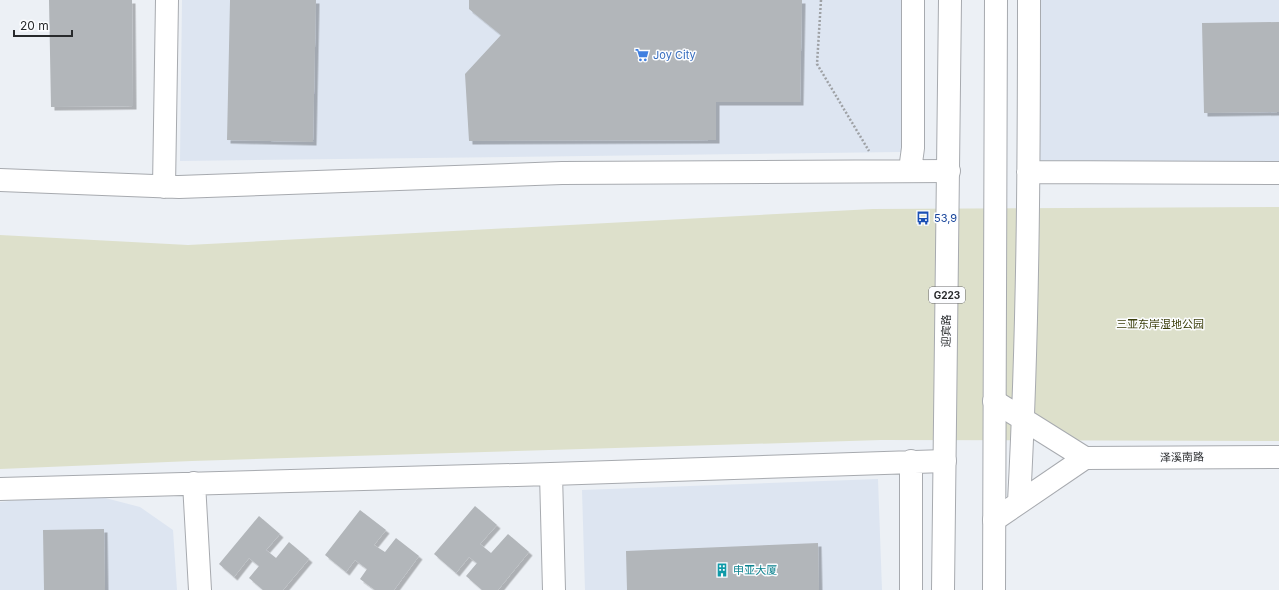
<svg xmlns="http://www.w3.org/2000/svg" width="1279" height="590" viewBox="0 0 1279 590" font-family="Inter,'Noto Sans SC',sans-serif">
  <defs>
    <filter id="shadow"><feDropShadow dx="3.5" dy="3.5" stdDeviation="0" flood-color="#0004"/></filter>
  </defs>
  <rect width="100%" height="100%" fill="#ecf0f5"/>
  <path fill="#dde5f1" d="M182,0H903L901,152L180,161Z
    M1039,0H1279V166L1036,163Z
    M878,479L882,590H585L582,490Z
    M86,493L140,507L173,530L177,590H0V502Z"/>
  <path fill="#dde0cb" d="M1279,207V441L881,440L192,461L0,469V235L188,245L873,209Z"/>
  <path fill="#b2b6ba" filter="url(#shadow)" d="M49,0H132L133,106L51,107Z
    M230,0H316L313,142L227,140Z
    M469,0H802L800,102H716V140L469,141L465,74L501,35L469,9Z
    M1279,22V112L1204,113L1202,23Z
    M475,506L497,525L480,544L491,553L508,534L529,552L498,590H482L466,576L477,563L469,557L456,573L434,554Z
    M360,510L386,530L374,545L385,552L396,538L419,556L394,590H375L360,579L367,569L355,560L346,572L325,555Z
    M259,516L280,534L266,550L276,558L289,542L309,559L283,590H263L249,578L259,566L249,558L234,577L219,564Z
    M104,529L105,590H44L43,530Z
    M818,543L819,590H627L626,551Z"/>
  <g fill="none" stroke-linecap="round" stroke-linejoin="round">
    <g stroke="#a7aaaf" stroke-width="24">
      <path id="minor" d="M910,170L913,148V0
        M1028,172L1279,173
        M0,180L179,187L562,173L949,171
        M164,187L167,0
        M994,401L1085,458L994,520
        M1085,458L1279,457
        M551,474L554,590
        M194,483L200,590
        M0,489L551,474L945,461
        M1019,502C1028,335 1029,167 1029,0
        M911,590V461"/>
    </g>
    <g stroke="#a7aaaf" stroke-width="24">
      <path id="highway" d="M943,590L950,0
        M994,590L996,0"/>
    </g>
    <path stroke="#9ea1a5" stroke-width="2.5" stroke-dasharray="2 2" stroke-linecap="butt" d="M821,0L817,64L869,151"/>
    <use href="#minor" stroke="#fff" stroke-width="22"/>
    <use href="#highway" stroke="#fff" stroke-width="22"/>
  </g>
  <defs>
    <g id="supermarket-bare" transform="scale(1.08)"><path d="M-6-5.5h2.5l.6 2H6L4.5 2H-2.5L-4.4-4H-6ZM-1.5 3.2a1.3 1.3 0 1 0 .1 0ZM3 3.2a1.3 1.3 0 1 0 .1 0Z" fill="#3f7fe0" stroke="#fcfdff" stroke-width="2.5" paint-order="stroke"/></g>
    <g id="bus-bare" transform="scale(1.08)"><path d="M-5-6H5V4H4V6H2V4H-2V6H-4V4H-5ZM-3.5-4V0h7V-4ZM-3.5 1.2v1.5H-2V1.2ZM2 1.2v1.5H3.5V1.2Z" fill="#1a4fb4" stroke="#fcfdff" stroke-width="2.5" paint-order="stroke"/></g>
    <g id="building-bare" transform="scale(1.08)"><path d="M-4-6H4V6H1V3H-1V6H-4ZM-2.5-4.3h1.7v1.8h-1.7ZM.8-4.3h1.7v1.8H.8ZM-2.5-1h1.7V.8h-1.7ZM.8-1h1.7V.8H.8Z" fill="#0f9aa8" stroke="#fcfdff" stroke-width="2.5" paint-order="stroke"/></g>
  </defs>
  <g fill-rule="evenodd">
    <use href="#supermarket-bare" x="642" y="55"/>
    <use href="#bus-bare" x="923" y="218"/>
    <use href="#building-bare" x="722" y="570"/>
  </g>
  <g text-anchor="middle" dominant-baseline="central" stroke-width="3" stroke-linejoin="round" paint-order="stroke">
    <rect fill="#fcfdff" stroke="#68696b" stroke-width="1" x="929" y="287" width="36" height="16" rx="3"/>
    <g font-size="10" font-weight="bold" fill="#282a2c">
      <text x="947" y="295">G223</text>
    </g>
    <g font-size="11" fill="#366cbe" stroke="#fcfdff" text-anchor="start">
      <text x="653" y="55">Joy City</text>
    </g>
    <g font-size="11" fill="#164399" stroke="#fcfdff" text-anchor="start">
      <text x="934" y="218">53,9</text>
    </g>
    <g font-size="11" fill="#3b3e0b" stroke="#fcfdff">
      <text x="1160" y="324">三亚东岸湿地公园</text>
    </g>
    <g font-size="11" fill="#282a2c" stroke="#fcfdff">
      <text transform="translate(946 331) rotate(-89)">迎宾路</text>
      <text transform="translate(1182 457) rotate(-1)">泽溪南路</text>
    </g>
    <g font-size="11" fill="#0d838f" stroke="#fcfdff" text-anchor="start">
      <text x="733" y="570">申亚大厦</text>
    </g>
  </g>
  <path d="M14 30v6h58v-6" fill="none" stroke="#282a2c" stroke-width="2"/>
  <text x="20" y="30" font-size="12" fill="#282a2c" stroke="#fcfdff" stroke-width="3" paint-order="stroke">20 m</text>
</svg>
